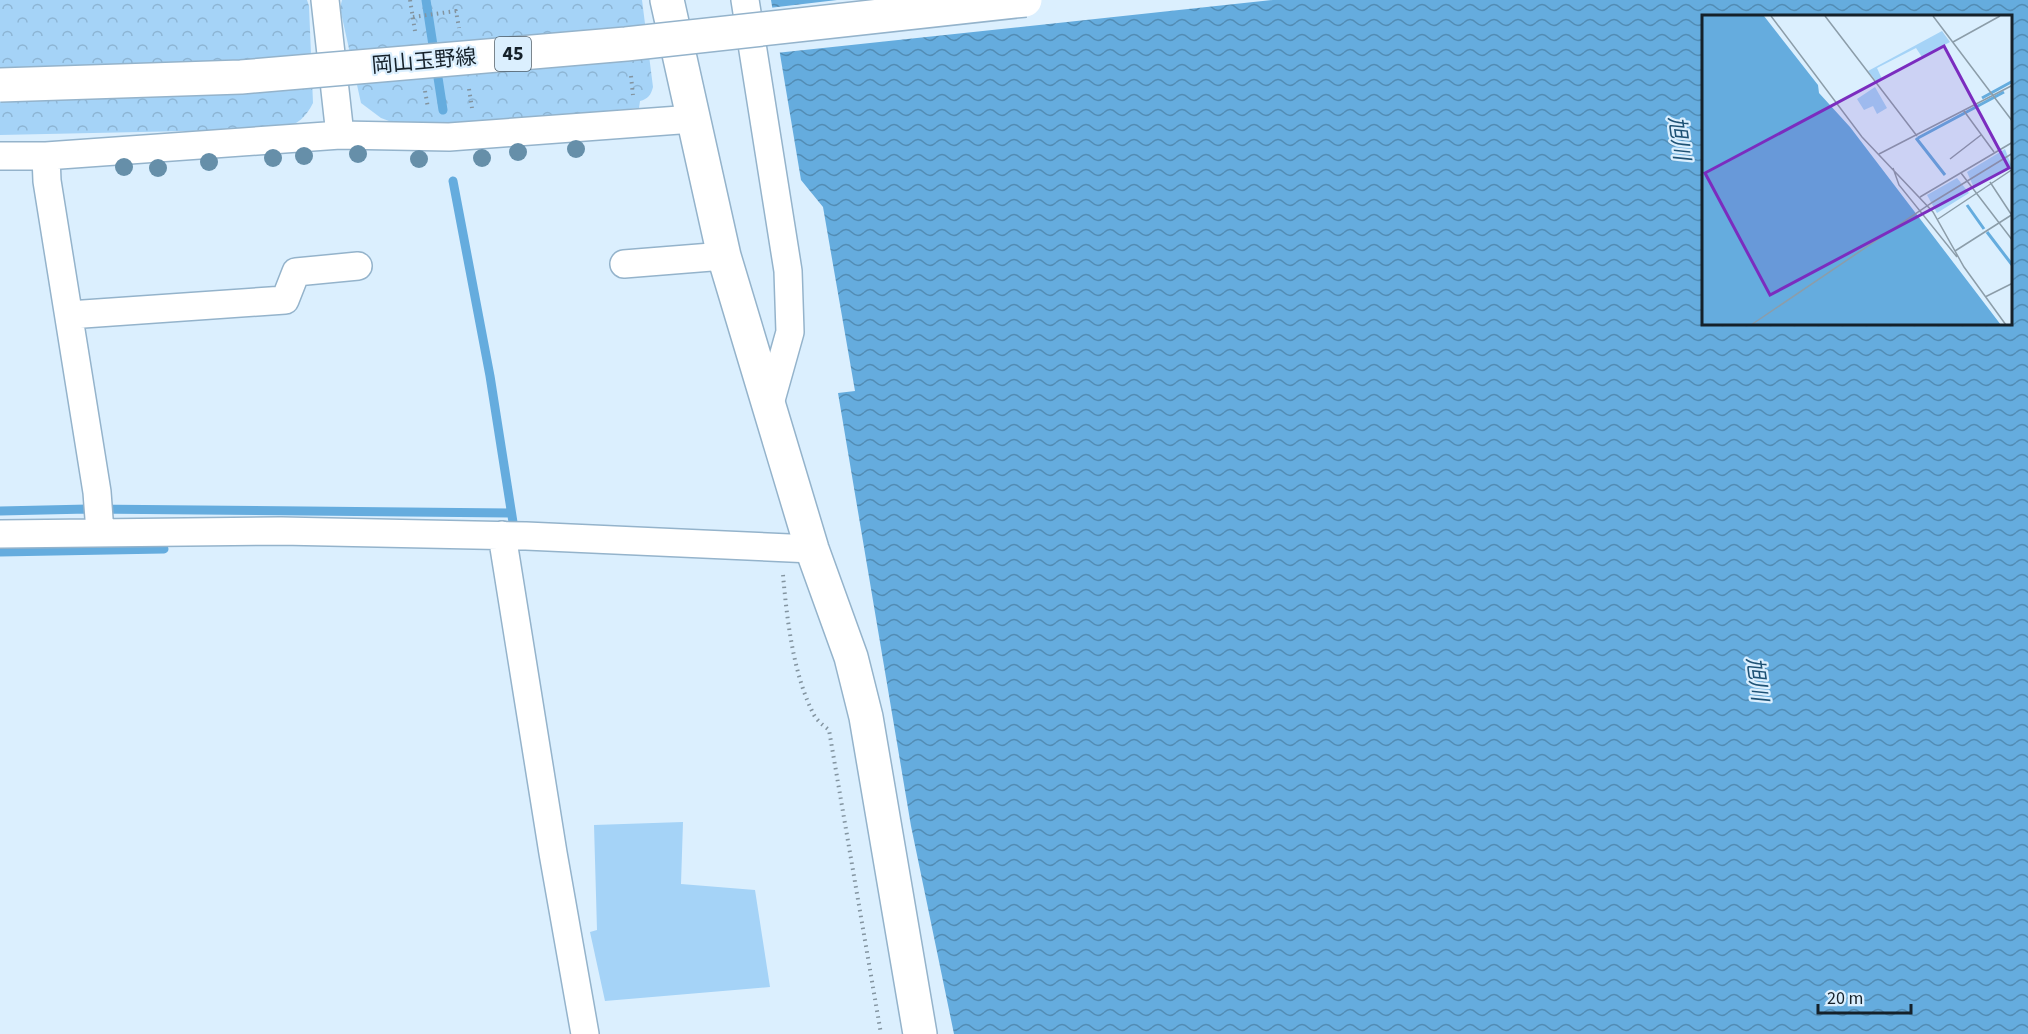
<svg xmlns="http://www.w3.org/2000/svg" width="2028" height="1034" viewBox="0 0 2028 1034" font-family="'Source Sans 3','Noto Sans JP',sans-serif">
  <defs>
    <pattern id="forest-crowns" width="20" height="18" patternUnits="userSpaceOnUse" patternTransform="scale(1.5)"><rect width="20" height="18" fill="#a5d3f7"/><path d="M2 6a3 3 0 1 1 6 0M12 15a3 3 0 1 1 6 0" fill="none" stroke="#8db5d4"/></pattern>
    <pattern id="water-waves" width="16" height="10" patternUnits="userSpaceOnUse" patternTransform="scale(1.5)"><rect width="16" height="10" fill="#65acde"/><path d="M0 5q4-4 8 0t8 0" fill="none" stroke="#528cb4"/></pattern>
  </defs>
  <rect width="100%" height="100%" fill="#dbeffe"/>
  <path fill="#a5d3f7" d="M683,822L681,884L755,890L770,987L605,1001L590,932L597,930L594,825Z"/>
  <path fill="url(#forest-crowns)" d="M0,0H307L309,6L313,103C306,117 298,124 283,129L0,135Z
    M342,0H642L653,87C651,95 648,99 640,101L639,108L464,124H397L381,118L361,103L340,8Z"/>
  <path fill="url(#water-waves)" fill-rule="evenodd" d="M771,0H2028V1034H954L911,826L838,393L855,391L823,207L801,180ZM1704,16H2012V324H1704Z"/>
  <path fill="#dbeffe" d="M837,0H1273L776,53L769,8Z"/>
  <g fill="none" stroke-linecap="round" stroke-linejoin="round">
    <path stroke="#65acde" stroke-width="9" d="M426,0L443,110
      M453,181L490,376L515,535
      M0,511L88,509L511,513
      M0,552L164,549"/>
    <g stroke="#94b3cb" stroke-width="30">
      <path id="minor" d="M325,0L340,135
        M745,0L788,271L790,332L769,407
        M0,156H46L340,135L449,137L693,119
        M46,156L47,181L97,492L100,532
        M624,264L724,256
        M69,315L285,300L296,272L358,266
        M0,534L281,531L526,536L812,549
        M502,535L553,853L585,1034"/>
    </g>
    <g stroke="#94b3cb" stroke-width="36">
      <path id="tertiary" d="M667,0L724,256L812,549L851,657L866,717L920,1034"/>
    </g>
    <path stroke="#8394a0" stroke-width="4" stroke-dasharray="1.5 4.5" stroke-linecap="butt" d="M410,0L415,31
      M413,17L456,11L459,28
      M631,76L633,95
      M469,89L472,108
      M425,91L428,108
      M783,575C787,619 793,673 813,713C816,720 823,725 829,730L881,1034"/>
    <use href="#minor" stroke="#fff" stroke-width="27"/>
    <use href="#tertiary" stroke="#fff" stroke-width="33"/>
    <g stroke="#94b3cb" stroke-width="36" stroke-linecap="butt">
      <path id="primary-bridge" d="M0,85L241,77L626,44L1025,0"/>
    </g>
    <use href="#primary-bridge" stroke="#fff" stroke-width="33"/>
  </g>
  <g fill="#668fa9">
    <circle cx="576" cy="149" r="9"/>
    <circle cx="518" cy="152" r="9"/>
    <circle cx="358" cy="154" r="9"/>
    <circle cx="304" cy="156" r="9"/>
    <circle cx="273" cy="158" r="9"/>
    <circle cx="482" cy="158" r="9"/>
    <circle cx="419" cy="159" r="9"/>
    <circle cx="209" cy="162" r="9"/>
    <circle cx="124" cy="167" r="9"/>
    <circle cx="158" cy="168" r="9"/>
  </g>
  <g text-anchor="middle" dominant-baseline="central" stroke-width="4.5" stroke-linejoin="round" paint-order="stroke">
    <rect fill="#dbeffe" stroke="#505f6a" stroke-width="1.5" x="495" y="37" width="36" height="34" rx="4.5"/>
    <g font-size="20" font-weight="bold" fill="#15212a">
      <text x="513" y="54">45</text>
    </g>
    <g font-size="21" fill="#15212a" stroke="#dbeffe">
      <text transform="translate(424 61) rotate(-5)">岡山玉野線</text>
    </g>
    <g font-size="22" font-style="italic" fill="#1e5275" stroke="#dbeffe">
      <text transform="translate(1679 138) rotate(82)">旭川</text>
      <text transform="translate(1757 679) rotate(82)">旭川</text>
    </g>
  </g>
  <g transform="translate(1702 15)">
    <rect width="310" height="310" fill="#dbeffe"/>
    <path d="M240,16L248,27L220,42L214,33L175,53L180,64L174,66L166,56ZM173,72L185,93L175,99L171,91L162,95L155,84Z" fill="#a5d3f7"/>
    <path d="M303,134L310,152L272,173L265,157ZM255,163L267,178L235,198L225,180Z" fill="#a5d3f7"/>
    <path d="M0,1H62L116,70L117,78L148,112L299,310H0Z" fill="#65acde"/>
    <path fill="none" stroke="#65acde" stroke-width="3" d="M280,83L311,66M214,123L243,160M216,123L302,77M265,190L282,214M285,217L311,251"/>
    <path fill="none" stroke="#8c9da9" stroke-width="1.5" d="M69,1L160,122L231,197L262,252L304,310M123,1L215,121M231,1L311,107M251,27L298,1M262,96L292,137M177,139L311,70M248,144L279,120M191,153L197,170L255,242M259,158L311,226M288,167L309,199M218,182L311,127M236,204L311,154M253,236L311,199M283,282L311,268M49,310L231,187L311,138"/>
    <path fill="#7b2cbf" fill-opacity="0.15" stroke="#7b2cbf" stroke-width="3" d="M242,31L307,153L68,280L3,158Z"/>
    <rect width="310" height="310" fill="none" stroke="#15212a" stroke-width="3"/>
  </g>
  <path d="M1818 1004v9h93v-9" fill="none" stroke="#15212a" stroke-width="3"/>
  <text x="1827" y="1004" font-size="18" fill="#15212a" stroke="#dbeffe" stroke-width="4.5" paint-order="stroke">20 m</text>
</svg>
